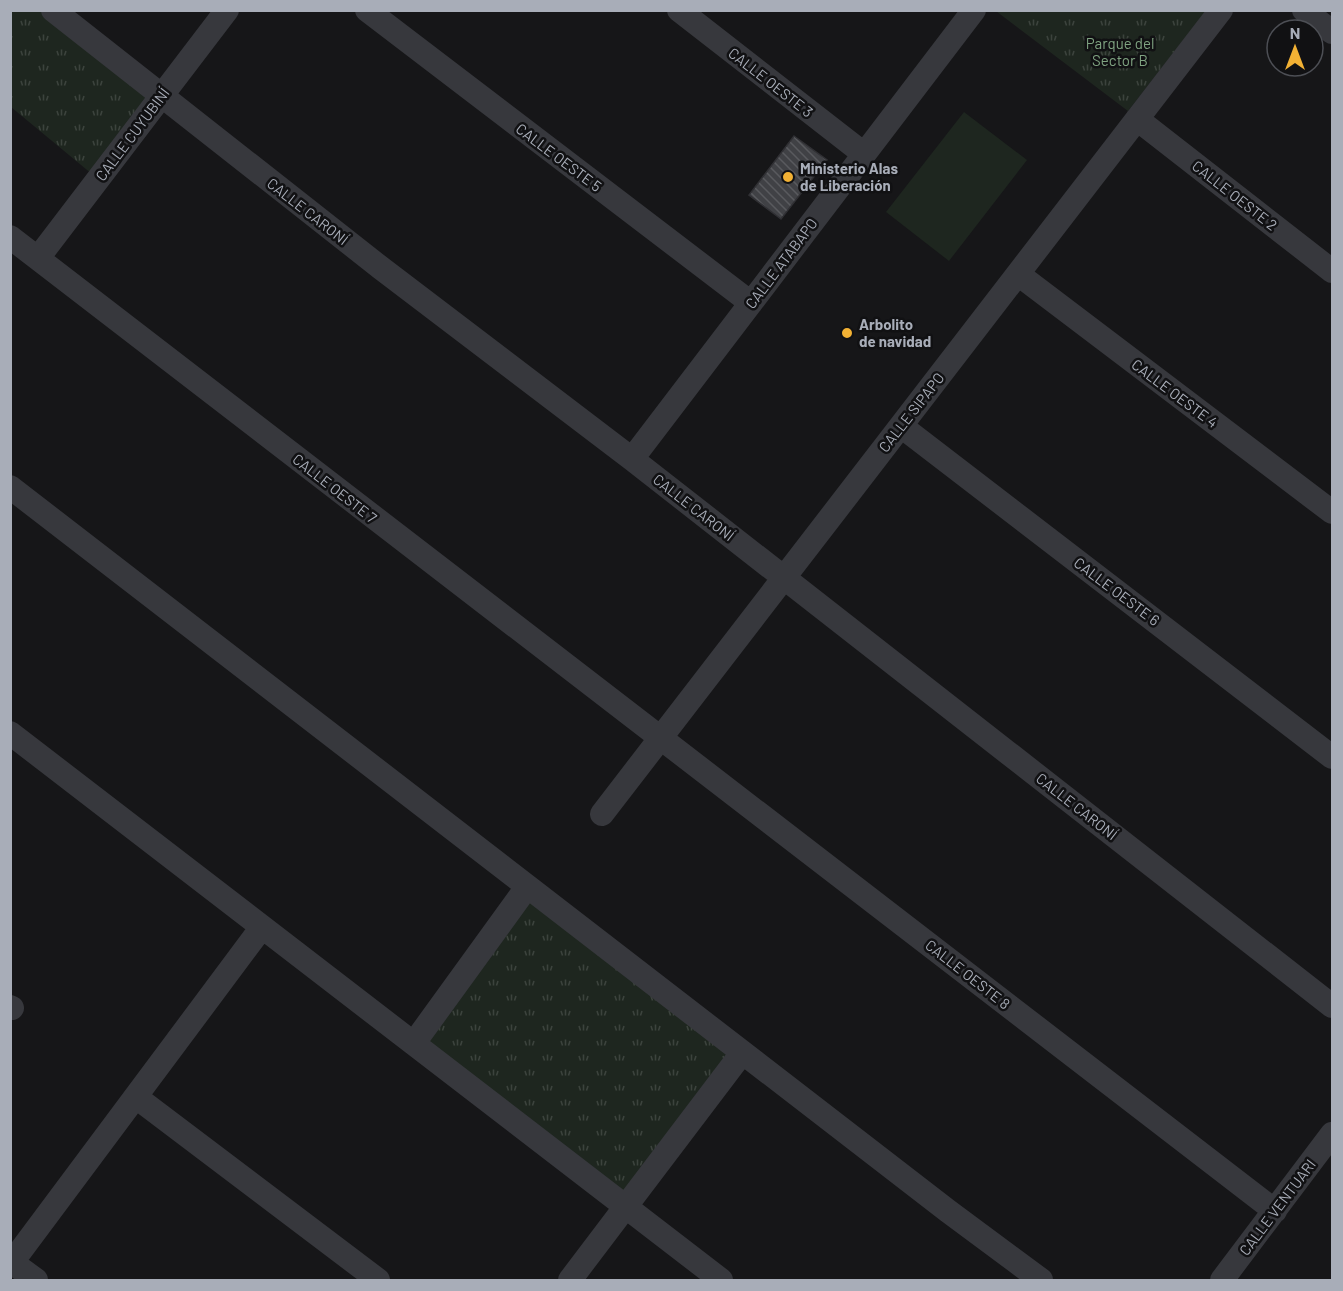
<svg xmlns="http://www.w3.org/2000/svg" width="1343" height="1291" viewBox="0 0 1343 1291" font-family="Barlow,sans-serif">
  <defs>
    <pattern id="park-tufts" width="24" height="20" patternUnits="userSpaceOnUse" patternTransform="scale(1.5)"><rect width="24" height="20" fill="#1e261f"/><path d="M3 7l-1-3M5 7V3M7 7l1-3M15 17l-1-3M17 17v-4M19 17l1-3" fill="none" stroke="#3c433d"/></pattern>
    <pattern id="building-back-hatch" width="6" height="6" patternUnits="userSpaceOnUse" patternTransform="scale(1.5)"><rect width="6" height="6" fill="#404145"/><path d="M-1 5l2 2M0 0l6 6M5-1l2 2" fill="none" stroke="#595a5e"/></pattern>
  </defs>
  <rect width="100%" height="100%" fill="#161618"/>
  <path fill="#1e261f" d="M964,112L1027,160L949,261L886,212Z"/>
  <path fill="url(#park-tufts)" d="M10,11H53L161,95L98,179L11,107Z
    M996,11H1206L1128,111Z
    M527,887L742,1053L625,1206L414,1043Z"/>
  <path fill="url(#building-back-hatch)" stroke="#303034" stroke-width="1.5" d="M794,136L827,160L781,219L749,195Z"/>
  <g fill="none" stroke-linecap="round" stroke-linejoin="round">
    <path stroke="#37383d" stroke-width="24" d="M53,10L381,268L632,459L1332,1006
      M367,10L751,303
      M679,10L864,154
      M1304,10L1332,32
      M1137,119L1332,271
      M10,237L1275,1211
      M38,258L227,10
      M1018,274L1332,512
      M901,426L1332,757
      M632,459L974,10
      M10,487L948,1211L1041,1280
      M10,733L721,1280
      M602,814L1221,10
      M10,1007L12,1008
      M414,1043L527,887
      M136,1097L378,1280
      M10,1261L36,1280
      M10,1265L262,927
      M570,1280L742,1053
      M1222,1280L1332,1134"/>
  </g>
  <g fill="#f2b134" stroke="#111113" stroke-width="2">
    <circle cx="788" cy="177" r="6"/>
    <circle cx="847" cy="333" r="6"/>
  </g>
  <g text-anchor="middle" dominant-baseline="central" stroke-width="5" stroke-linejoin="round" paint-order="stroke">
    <g font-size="15" fill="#7fa381" stroke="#111113">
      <text x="1120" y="43">Parque del<tspan x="1120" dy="17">Sector B</tspan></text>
    </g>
    <g font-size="15" fill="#a8adb8" stroke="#111113">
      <text transform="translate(771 82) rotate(38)">CALLE OESTE 3</text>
      <text transform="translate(132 134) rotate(-53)">CALLE CUYUBINÍ</text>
      <text transform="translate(559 157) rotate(37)">CALLE OESTE 5</text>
      <text transform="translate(1235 195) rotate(38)">CALLE OESTE 2</text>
      <text transform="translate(308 211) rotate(38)">CALLE CARONÍ</text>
      <text transform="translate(781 263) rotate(-53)">CALLE ATABAPO</text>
      <text transform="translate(1175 393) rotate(37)">CALLE OESTE 4</text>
      <text transform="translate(911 412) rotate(-52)">CALLE SIPAPO</text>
      <text transform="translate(335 488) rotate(38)">CALLE OESTE 7</text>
      <text transform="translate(694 507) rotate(38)">CALLE CARONÍ</text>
      <text transform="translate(1117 591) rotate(37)">CALLE OESTE 6</text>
      <text transform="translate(1077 806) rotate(38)">CALLE CARONÍ</text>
      <text transform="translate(968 974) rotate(38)">CALLE OESTE 8</text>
      <text transform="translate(1277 1207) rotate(-53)">CALLE VENTUARI</text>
    </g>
    <g font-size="15" font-weight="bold" fill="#a8adb8" stroke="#111113" text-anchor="start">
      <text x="800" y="168">Ministerio Alas<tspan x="800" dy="17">de Liberación</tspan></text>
      <text x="859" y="324">Arbolito<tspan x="859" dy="17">de navidad</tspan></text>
    </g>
  </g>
  <rect width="1343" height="1291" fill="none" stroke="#a8adb8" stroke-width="24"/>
  <g transform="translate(1295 48)"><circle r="28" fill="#111113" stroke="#4d4f55" stroke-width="1.5"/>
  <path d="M0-4.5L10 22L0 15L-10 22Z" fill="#f2b134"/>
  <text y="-9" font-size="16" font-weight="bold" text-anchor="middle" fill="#a8adb8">N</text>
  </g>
</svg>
